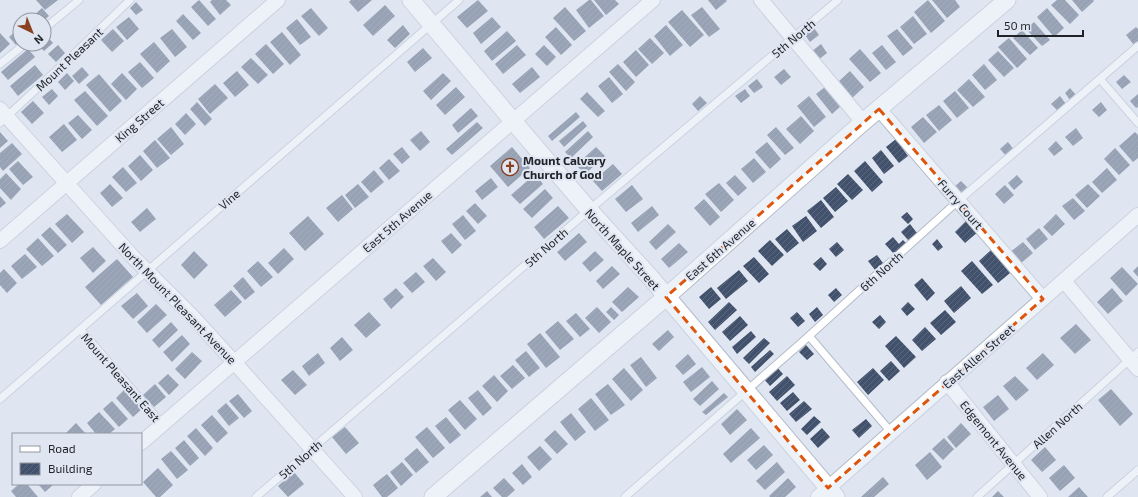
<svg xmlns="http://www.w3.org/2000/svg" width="1138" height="497" viewBox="0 0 1138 497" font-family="'Exo 2',sans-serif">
  <defs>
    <pattern id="building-hatch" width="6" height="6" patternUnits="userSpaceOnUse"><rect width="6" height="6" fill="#42516c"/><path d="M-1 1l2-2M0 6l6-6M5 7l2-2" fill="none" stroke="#5a677c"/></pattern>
  </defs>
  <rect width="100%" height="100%" fill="#dfe6f2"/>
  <path fill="url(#building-hatch)" d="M36,0H58L45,10Z
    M199,0L216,19L208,26L191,7Z
    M212,0H226L231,5L220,15L210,2Z
    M351,0H372L358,12L349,2Z
    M478,0L488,11L467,28L457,17Z
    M589,0H591L604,16L589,28L576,10Z
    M594,0H615L619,4L606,15Z
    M708,0H726L727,1L716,10Z
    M928,0L945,21L931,33L914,12Z
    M932,0H955L960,7L947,18Z
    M1057,0H1065L1079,15L1070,24L1051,5Z
    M1072,0H1093L1094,1L1082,12Z
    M136,2L143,10L136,15L130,8Z
    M385,5L395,16L373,36L363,25Z
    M565,7L586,31L574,41L553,18Z
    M702,7L720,29L709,37L691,15Z
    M42,8L49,16L44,20H35L32,17Z
    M311,8L328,28L319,36L301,16Z
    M1047,8L1064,28L1054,37L1037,17Z
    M682,10L704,35L690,47L668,22Z
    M183,14L201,33L193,40L176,21Z
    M913,16L927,34L914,44L900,27Z
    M129,17L139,29L127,40L116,27Z
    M492,17L501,27L481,44L473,33Z
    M297,19L311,37L300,45L286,28Z
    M1034,22L1050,40L1042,46L1026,29Z
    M403,25L410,34L395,48L387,40Z
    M666,25L683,45L670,56L654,36Z
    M556,27L572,45L561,55L545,37Z
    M1136,27L1138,29V41L1134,45L1126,35Z
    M814,28L819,35L810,42L805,35Z
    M18,29L20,31V41L16,45L9,37Z
    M113,29L124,41L112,52L101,40Z
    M172,29L187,47L175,57L160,38Z
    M897,29L913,48L903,56L887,36Z
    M1022,30L1038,48L1030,55L1013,38Z
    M507,31L516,41L492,61L484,51Z
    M282,32L301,55L290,65L270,42Z
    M0,33L10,44L0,53Z
    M46,35L53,43L44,51L37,44H44V37Z
    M650,38L664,53L652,64L638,49Z
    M1009,38L1027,59L1017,68L998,47Z
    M154,42L170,61L157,73L140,54Z
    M266,44L284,64L273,74L255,54Z
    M821,44L827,53L818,60L812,51Z
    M58,45L65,53L56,62L48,54Z
    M517,45L526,55L503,74L495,64Z
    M544,45L556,57L547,66L535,54Z
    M882,45L896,62L886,70L872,53Z
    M423,48L432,58L415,72L407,62Z
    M28,49L35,57L8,80L1,72Z
    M860,49L881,73L870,82L849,59Z
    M636,50L649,65L636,77L623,62Z
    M998,51L1014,68L1004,77L988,60Z
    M251,58L268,75L258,84L241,67Z
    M140,62L154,78L142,88L128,72Z
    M618,64L635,82L626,91L609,72Z
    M984,64L997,80L985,90L972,75Z
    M35,65L43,75L18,96L10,86Z
    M82,67L89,75L79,84L72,76Z
    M532,67L540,77L520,93L512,84Z
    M784,69L791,77L781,85L774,77Z
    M237,71L249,85L235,97L223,83Z
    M850,71L864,87L851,99L837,83Z
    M67,73L74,81L65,90L58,82Z
    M122,73L137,89L126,100L111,84Z
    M443,73L451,81L431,100L423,91Z
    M99,74L122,101L110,112L86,85Z
    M1124,75L1131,82L1122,89L1116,82Z
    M609,77L623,94L612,103L598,86Z
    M757,79L763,87L754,93L748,86Z
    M969,79L985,97L973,107L957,90Z
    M215,84L228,98L210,114L198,99Z
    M826,86L842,105L832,114L816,94Z
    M456,87L465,97L445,115L436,105Z
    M1070,88L1076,95L1070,100L1065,93Z
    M52,89L58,96L49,105L42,97Z
    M745,89L750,96L741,103L735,96Z
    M85,91L108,116L97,126L74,100Z
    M955,91L969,108L957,118L943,101Z
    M587,92L605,111L598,117L580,99Z
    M1138,94V107L1136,108L1130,101Z
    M700,96L707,103L698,111L692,104Z
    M809,96L826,117L814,127L797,106Z
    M1060,96L1066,104L1058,111L1051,104Z
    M33,101L44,113L32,124L21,112Z
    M197,102L212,119L205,126L190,109Z
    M1101,102L1107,110L1099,117L1092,110Z
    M939,105L952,120L939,131L926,115Z
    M471,108L478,116L458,133L452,125Z
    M576,112L580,117L552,141L548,136Z
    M186,113L196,124L185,135L175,124Z
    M78,115L92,130L82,139L68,123Z
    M801,116L814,131L800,144L786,129Z
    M923,117L937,132L924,143L911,127Z
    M583,121L587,126L564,147L559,141Z
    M477,122L483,128L452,155L446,149Z
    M64,124L77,140L62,152L49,137Z
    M171,127L184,144L171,155L157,139Z
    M776,127L794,148L785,155L767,135Z
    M1076,128L1083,138L1073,146L1065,137Z
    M421,131L430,142L420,151L410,140Z
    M588,131L593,137L571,158L565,152Z
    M0,132L8,141L0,148Z
    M1135,132L1138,135V158L1133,162L1119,146Z
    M896,139L908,156L899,163L886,147Z
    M155,140L170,158L157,168L143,151Z
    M1056,141L1063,149L1054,156L1048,149Z
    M767,142L781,159L770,169L755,152Z
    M1008,142L1015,151L1007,157L1000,149Z
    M12,143L22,154L3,171L0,167V153Z
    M402,147L410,157L402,164L393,154Z
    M512,147L530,168L508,187L490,166Z
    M596,147L605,156L585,174L576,165Z
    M1115,148L1130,165L1119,175L1104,159Z
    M881,150L894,166L884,174L872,158Z
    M140,155L153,170L141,181L128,166Z
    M754,158L766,172L753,183L741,169Z
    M389,159L400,171L389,180L379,168Z
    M18,161L33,177L23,185L9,169Z
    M865,161L883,182L872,192L854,171Z
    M613,164L622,174L602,191L593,181Z
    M123,167L137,183L126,192L112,177Z
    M1107,168L1117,180L1102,193L1092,182Z
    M374,170L384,182L371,193L361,182Z
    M6,173L21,189L11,200L0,188V179Z
    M535,174L543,184L520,204L511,195Z
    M848,174L863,190L852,200L837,184Z
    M735,175L747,188L738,196L726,183Z
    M1017,175L1023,182L1014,190L1008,183Z
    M491,178L498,187L482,200L475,191Z
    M961,181L969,189L961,196L954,187Z
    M719,183L734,200L721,212L705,194Z
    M110,184L123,198L112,207L100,193Z
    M358,184L369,197L355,208L345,195Z
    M1088,184L1100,196L1087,208L1075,195Z
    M632,185L643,199L626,212L615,199Z
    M1005,185L1014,195L1004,204L995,194Z
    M836,187L848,201L835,212L823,198Z
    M545,189L553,198L532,218L523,209Z
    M342,195L353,209L338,222L326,208Z
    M0,196L6,203L0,208Z
    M1073,198L1085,211L1074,220L1062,206Z
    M704,199L720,217L710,226L694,208Z
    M821,200L834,217L821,228L807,211Z
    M475,203L487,216L478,224L466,211Z
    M558,206L569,218L544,239L534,227Z
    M652,206L659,215L638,232L631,223Z
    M147,208L156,219L140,232L131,222Z
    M907,212L913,219L908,224L901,217Z
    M67,214L84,232L72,243L55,224Z
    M1056,214L1065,224L1052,236L1043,227Z
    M463,215L476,231L465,240L452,224Z
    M308,216L324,234L305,251L289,233Z
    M806,216L817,231L803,242L792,226Z
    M968,219L979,231L965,243L955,232Z
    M668,224L676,232L656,250L649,242Z
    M910,224L917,233L908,240L901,232Z
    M50,227L67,245L58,253L41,235Z
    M1039,228L1048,239L1035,250L1026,239Z
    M787,229L799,243L787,253L775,239Z
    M451,233L462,245L452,254L441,241Z
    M579,233L587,242L565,261L557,252Z
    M893,237L899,244L903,240L906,243L894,254L885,244Z
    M38,238L54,256L42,266L26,249Z
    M937,239L943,247L938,251L932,244Z
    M770,240L784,255L772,266L758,251Z
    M837,242L844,250L836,257L829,249Z
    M1023,242L1033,253L1019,265L1009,253Z
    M679,243L688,252L669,268L661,259Z
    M93,247L106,261L93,273L80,258Z
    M284,248L294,259L278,274L268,263Z
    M991,250L1010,273L998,283L979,261Z
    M194,251L208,265L194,279L181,265Z
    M595,251L604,260L590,272L582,263Z
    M25,254L37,267L22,279L11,266Z
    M877,255L883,263L875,270L868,261Z
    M754,257L769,274L759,283L743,266Z
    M821,257L827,264L820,271L813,264Z
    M433,258L446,272L436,281L423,266Z
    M117,259L133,277L101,305L85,287Z
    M258,261L273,277L261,287L247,271Z
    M972,261L993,285L982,294L961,271Z
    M612,266L620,274L603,289L596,281Z
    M1138,266V277L1133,271Z
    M1122,267L1138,284L1126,296L1110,278Z
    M4,269L17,283L7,293L0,285V273Z
    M739,270L748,281L726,299L717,288Z
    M416,272L425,282L412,293L403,283Z
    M243,277L255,292L245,300L233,286Z
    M922,278L935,293L927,301L914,285Z
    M961,286L971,298L954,313L944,301Z
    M628,287L639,297L622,312L612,302Z
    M711,287L721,299L709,309L699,297Z
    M396,288L404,297L391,309L383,299Z
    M836,288L842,295L834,302L828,295Z
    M1112,288L1123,301L1108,314L1097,302Z
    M231,290L242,302L225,317L214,305Z
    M137,293L148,306L133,319L121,306Z
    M729,302L737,310L715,330L708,322Z
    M908,302L915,309L907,316L901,309Z
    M156,304L167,315L147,333L137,322Z
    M597,307L611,322L599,333L585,318Z
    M611,307L619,315L614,320L606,312Z
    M817,307L823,315L815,322L809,314Z
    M945,310L956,322L941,335L930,323Z
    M369,312L381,325L366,338L354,325Z
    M797,312L805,321L798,327L790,318Z
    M576,313L590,329L580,337L566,321Z
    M880,315L886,322L879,329L872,322Z
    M740,316L748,325L730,341L722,332Z
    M558,321L574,339L560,350L545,332Z
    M171,322L178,330L159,348L152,340Z
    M1076,324L1091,340L1075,354L1060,338Z
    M925,327L936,339L922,351L912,340Z
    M668,330L674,337L659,351L652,344Z
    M751,331L756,337L737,354L732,347Z
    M540,333L560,357L546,368L527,344Z
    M182,335L190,344L172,362L163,352Z
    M896,336L916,357L904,368L885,346Z
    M342,337L353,350L340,361L330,348Z
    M764,338L770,343L749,364L743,358Z
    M806,345L814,354L807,360L799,352Z
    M770,350L774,354L755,372L751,367Z
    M526,351L540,368L529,377L515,360Z
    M192,352L202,361L185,379L175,369Z
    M318,353L325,363L309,376L302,366Z
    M1043,353L1054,365L1037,380L1026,368Z
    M688,354L696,364L683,375L675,366Z
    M641,357L657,378L646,387L630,365Z
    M891,361L900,371L889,381L880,371Z
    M513,365L525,378L512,389L500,376Z
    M776,366L783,374L770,386L763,378Z
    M702,367L710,377L691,392L683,382Z
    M624,368L643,390L631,401L612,379Z
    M873,368L884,380L868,395L857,382Z
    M293,370L307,385L295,395L281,380Z
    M168,374L179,385L169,395L158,383Z
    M494,375L508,391L497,402L482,386Z
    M787,376L795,385L777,401L769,392Z
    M1015,376L1029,390L1016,401L1003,386Z
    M712,381L719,389L700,406L693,399Z
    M155,384L166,397L154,407L143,395Z
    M608,384L625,405L611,415L595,394Z
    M125,389L143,408L133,417L116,398Z
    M1111,389L1133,414L1120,426L1098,400Z
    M478,390L492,408L483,416L468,398Z
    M793,392L800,400L787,411L780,403Z
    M724,393L728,397L706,415L702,412Z
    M238,394L252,411L244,418L229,401Z
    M998,395L1009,409L994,421L983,407Z
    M591,398L609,420L595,431L578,409Z
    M460,400L477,419L465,430L448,410Z
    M112,401L128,419L119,427L103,409Z
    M804,401L812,409L796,422L789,414Z
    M226,403L239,418L229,426L217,411Z
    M737,409L747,420L730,435L721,424Z
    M99,412L115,429L109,434H96L87,423Z
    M571,413L586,432L575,441L560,422Z
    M212,415L228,433L217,443L201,425Z
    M814,416L821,422L807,435L801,429Z
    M446,417L461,435L450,444L435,426Z
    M866,419L872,426L859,438L852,430Z
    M76,423L86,434H65Z
    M961,423L971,434L956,448L947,437Z
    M345,427L359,443L346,454L332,437Z
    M427,427L445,448L433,458L415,437Z
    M196,428L213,448L205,456L187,436Z
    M751,428L760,438L731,463L723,454Z
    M822,428L830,437L818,448L810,439Z
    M555,430L568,444L557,454L544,440Z
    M944,438L954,449L943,460L932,449Z
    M184,440L199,458L190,466L175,448Z
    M764,445L773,455L756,470L747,460Z
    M540,446L552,459L539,471L527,457Z
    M1045,447L1056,460L1042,472L1031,460Z
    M417,448L429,462L416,473L404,459Z
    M171,451L188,470L177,479L161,459Z
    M930,452L942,467L927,480L915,465Z
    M402,462L413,475L401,486L390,472Z
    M777,462L785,472L765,490L756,481Z
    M522,464L532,477L523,485L512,473Z
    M1064,465L1075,478L1060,491L1049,478Z
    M158,468L173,485L160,497H156L143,482Z
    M294,472L304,484L288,497L278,486Z
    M387,474L398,488L387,497H382L373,485Z
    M883,477L889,484L874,497H861Z
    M504,478L515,490L507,497H502L493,488Z
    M788,478L796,487L785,497H770L769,496Z
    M19,484H27L38,497H16L11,491Z
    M38,484H54L45,492Z
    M1079,487L1088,497H1068Z
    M487,491L492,497H480Z
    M998,491L1004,497H992Z"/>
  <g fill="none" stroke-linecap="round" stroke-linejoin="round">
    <g stroke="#b5bcc8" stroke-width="9">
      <path id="service" d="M44,29L79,0
        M0,64L25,44
        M1100,79L1138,123
        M0,123L74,54L130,0
        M80,329L162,424
        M809,336L891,432
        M0,399L459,0
        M256,497L589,210L838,0
        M625,497L800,344L958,201L1138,46
        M977,497L1138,352
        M1107,497L1138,470"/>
    </g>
    <g stroke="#b5bcc8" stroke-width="16">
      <path id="minor" d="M761,0L858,116L862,123
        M0,109L132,256L192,316L234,362L355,497
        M879,109L1043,299
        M0,241L278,0
        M1064,281L1138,369
        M947,382L1040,497
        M141,443L653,0
        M79,497L94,484
        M818,497L1138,215"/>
    </g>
    <g stroke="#b5bcc8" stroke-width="19">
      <path id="tertiary" d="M411,0L513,121L589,210L650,277L836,497
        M433,497L666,297L862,123L1007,0"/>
    </g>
    <use href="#service" stroke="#fff" stroke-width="7"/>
    <use href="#minor" stroke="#fff" stroke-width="14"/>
    <use href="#tertiary" stroke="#fff" stroke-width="17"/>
  </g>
  <path d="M0 0H1138V497H0ZM879,109L1043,299L828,488L666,297Z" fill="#dfe6f2" fill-opacity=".55" fill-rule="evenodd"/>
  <path fill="none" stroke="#de560d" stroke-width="3" stroke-dasharray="8 5" stroke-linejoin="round" d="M879,109L1043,299L828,488L666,297Z"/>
  <defs>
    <g id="church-ring" transform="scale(0.9)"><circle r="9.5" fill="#dfe6f2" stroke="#894120" stroke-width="1.5"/><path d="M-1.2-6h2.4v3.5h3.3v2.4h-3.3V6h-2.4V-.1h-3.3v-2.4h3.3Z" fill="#894120"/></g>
  </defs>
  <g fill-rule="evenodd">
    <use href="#church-ring" x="510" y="167"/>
  </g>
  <g text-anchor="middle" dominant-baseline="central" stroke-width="4" stroke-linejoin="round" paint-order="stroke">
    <g font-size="12" fill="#1f2227" stroke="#dfe6f2">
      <text transform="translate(793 38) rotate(-40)">5th North</text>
      <text transform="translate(69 59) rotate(-43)">Mount Pleasant</text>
      <text transform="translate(139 120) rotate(-41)">King Street</text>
      <text transform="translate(229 199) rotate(-41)">Vine</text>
      <text transform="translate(961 204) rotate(49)">Furry Court</text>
      <text transform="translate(397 221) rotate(-41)">East 5th Avenue</text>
      <text transform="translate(546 247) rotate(-41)">5th North</text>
      <text transform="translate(623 249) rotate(48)">North Maple Street</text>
      <text transform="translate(720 249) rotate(-41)">East 6th Avenue</text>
      <text transform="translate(881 271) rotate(-42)">6th North</text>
      <text transform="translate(178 303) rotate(46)">North Mount Pleasant Avenue</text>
      <text transform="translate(978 356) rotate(-41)">East Allen Street</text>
      <text transform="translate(121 377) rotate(49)">Mount Pleasant East</text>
      <text transform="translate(1057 425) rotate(-42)">Allen North</text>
      <text transform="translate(994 440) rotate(51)">Edgemont Avenue</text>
      <text transform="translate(300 459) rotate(-41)">5th North</text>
    </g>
    <g font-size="12" font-weight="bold" fill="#1f2227" stroke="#dfe6f2" text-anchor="start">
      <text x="523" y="160">Mount Calvary<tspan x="523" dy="14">Church of God</tspan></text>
    </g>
  </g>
  <rect x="12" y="433" width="130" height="52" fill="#dfe6f2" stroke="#9298a1"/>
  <rect x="20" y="446" width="20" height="6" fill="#ffffff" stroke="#9298a1"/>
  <text x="48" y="453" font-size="12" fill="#1f2227">Road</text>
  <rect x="20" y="463" width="20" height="12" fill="url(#building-hatch)" stroke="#9298a1"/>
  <text x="48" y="473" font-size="12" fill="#1f2227">Building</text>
  <g transform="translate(32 32) rotate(137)"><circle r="19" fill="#dfe6f2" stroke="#9298a1"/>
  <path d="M0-3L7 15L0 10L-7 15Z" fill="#894120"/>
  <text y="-6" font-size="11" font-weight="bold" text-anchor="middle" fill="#1f2227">N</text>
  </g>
  <path d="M998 30v6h85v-6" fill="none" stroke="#1f2227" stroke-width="2"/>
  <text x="1004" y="30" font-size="12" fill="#1f2227" stroke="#dfe6f2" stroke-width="3" paint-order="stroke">50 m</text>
</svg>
